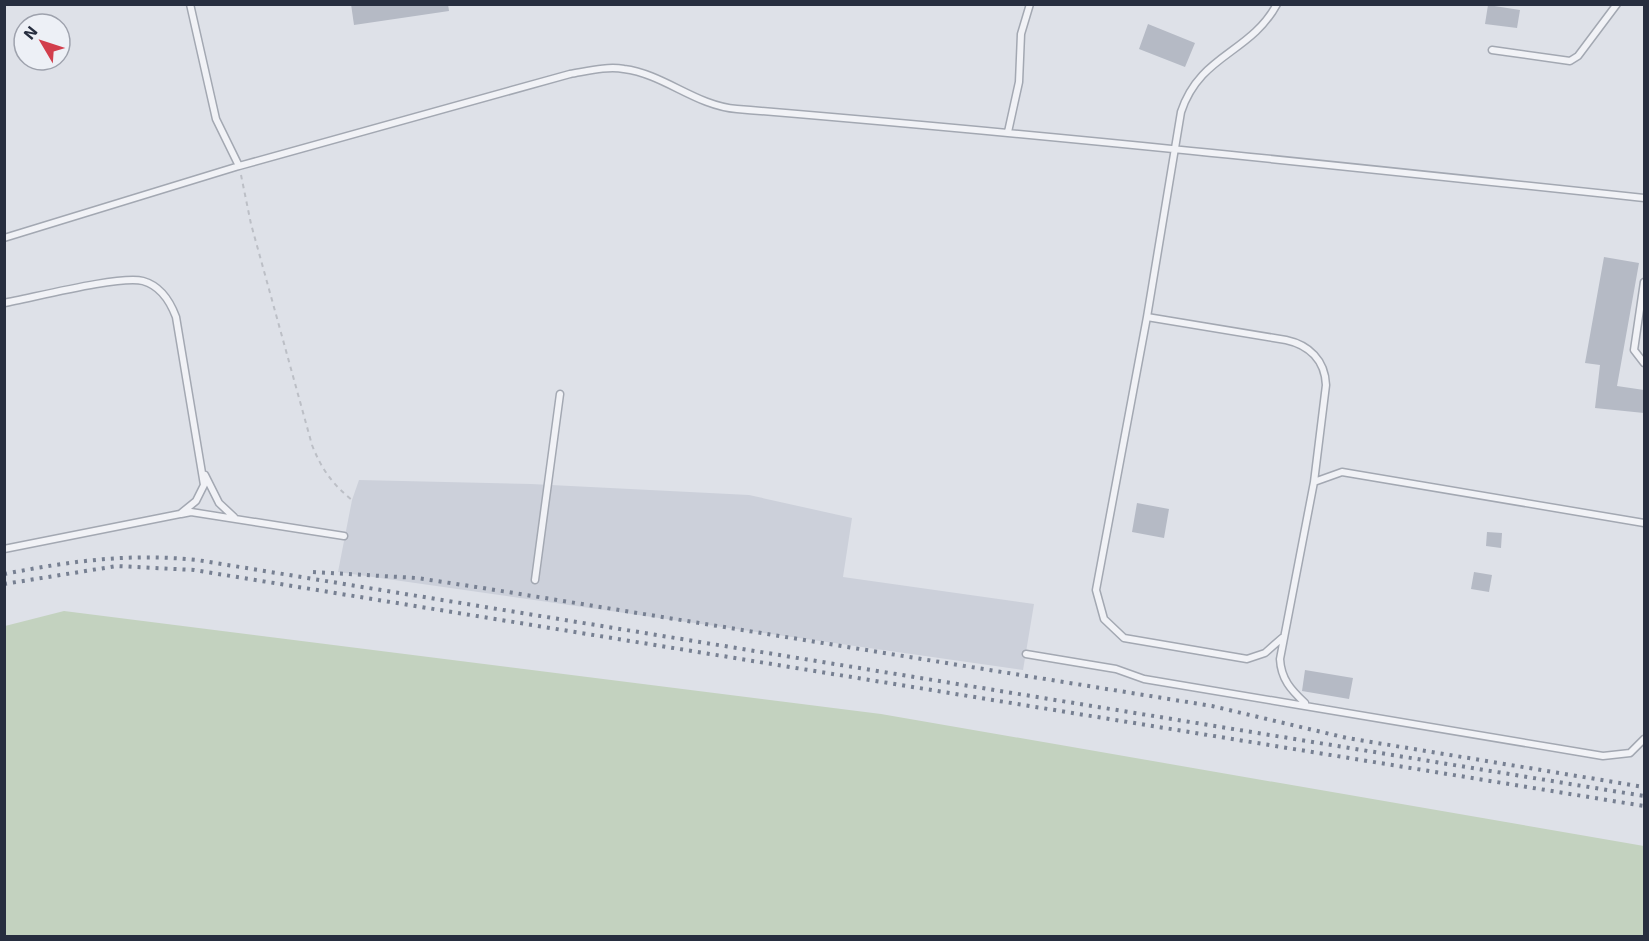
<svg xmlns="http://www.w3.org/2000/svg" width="1649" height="941" viewBox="0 0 1649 941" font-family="'Exo 2',sans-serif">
  <rect width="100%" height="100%" fill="#dee1e8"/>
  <path fill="#ccd0da" d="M359,480L531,484L749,495L852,518L843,577L1034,604L1023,670L338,572L352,500Z"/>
  <path fill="#c3d2bf" d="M64,611L881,714L1644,846V936H5V626Z"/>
  <path fill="#b5bac5" d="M351,4H448L449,11L354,25Z
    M1488,5L1520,10L1517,28L1485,24Z
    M1148,24L1195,43L1185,67L1139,49Z
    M1604,257L1639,263L1617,386L1644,390V413L1595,408L1600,365L1585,363Z
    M1137,503L1169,509L1164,538L1132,532Z
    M1487,532L1502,533L1501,548L1486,546Z
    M1474,572L1492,575L1489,592L1471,589Z
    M1305,670L1353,678L1349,699L1302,691Z"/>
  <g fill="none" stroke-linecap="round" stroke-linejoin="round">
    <g stroke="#a3a8b2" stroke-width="9">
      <path id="lane" d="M190,4L216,119L239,166
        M1277,4C1250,54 1200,54 1181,112L1147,317L1096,590L1104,619L1124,638L1247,659L1265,653L1282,638
        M1492,50L1570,61L1578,56L1617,4
        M1008,132L1019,82L1021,34L1030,4
        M4,238L239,166L570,74C588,71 607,66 624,69C664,74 696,106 737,109C1040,134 1342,166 1644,198
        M1644,282L1634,350L1644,363
        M4,303C32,298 120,275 143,281C161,286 170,301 176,317L204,485L196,501L180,514L4,549
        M1147,317L1286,340C1309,345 1325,360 1326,385L1314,482
        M205,475L219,503L234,517
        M181,514L191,512L344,536
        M535,580L560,394
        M1026,654L1116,669L1144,679L1603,756L1630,753L1644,739
        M1305,703C1291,690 1281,679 1280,659L1314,482L1342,472L1644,523"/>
    </g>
    <path stroke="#bcbfc6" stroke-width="2" stroke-dasharray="4.5 4.5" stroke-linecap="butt" d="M241,175L251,224L312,445C321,468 332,484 352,500"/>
    <use href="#lane" stroke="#f1f2f6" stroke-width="6"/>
    <path stroke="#778092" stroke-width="4" stroke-dasharray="3 6" stroke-linecap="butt" d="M313,572L417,578L483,588L1212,706L1347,738L1644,787
      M4,574C72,561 128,553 197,560L1644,796
      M4,584L117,566L194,570L1644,806"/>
  </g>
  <rect width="1649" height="941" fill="none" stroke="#272e3f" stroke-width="12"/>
  <g transform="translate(42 42) rotate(309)"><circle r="28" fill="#edf0f6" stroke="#9ea2ad" stroke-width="1.5"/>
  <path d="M0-4.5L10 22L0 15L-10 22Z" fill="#d23e4c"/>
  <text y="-9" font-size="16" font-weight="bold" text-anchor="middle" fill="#272e3f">N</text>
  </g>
</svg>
